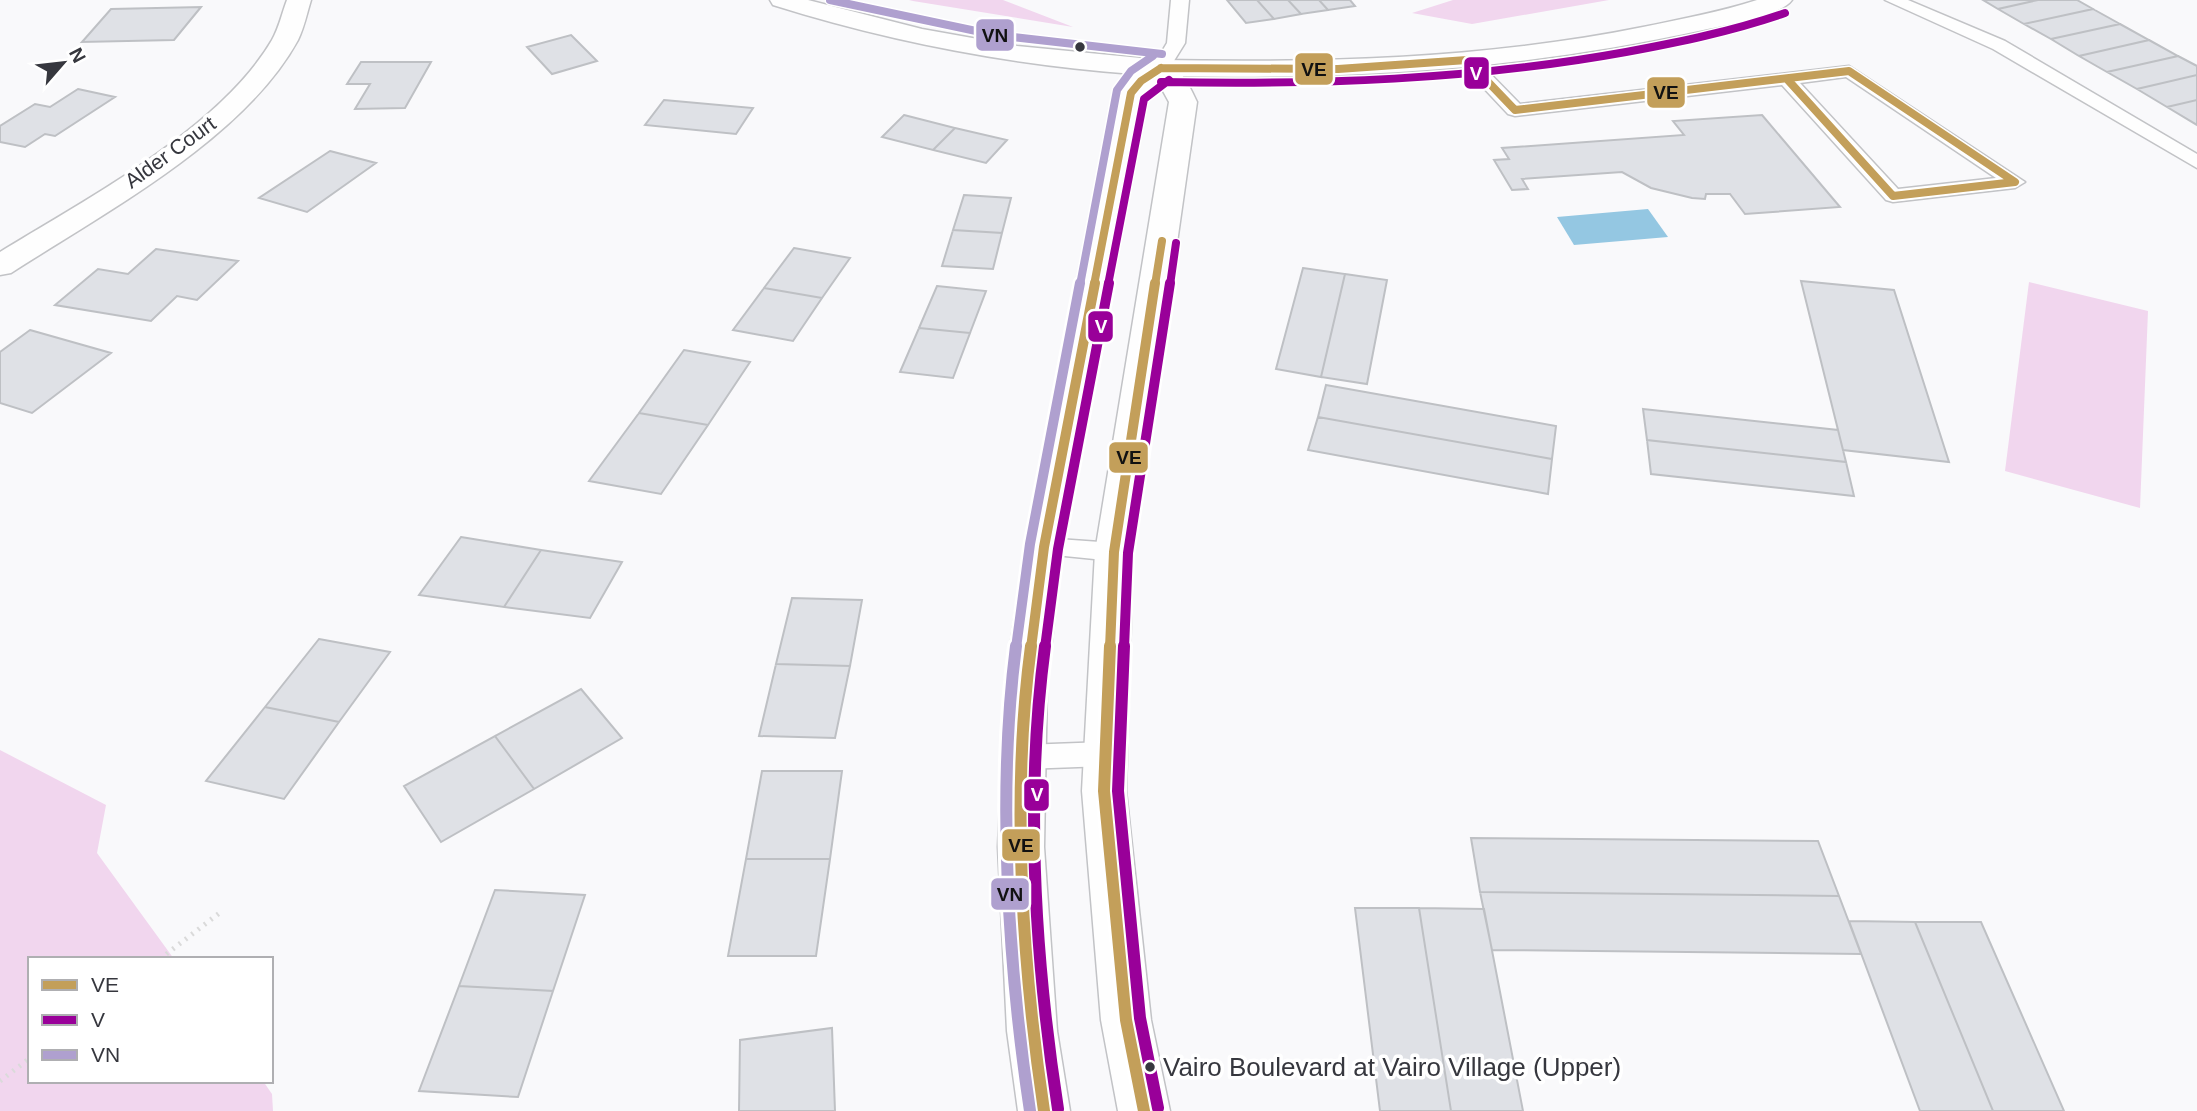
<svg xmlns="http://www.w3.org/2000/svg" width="2197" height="1111" viewBox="0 0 2197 1111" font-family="Helvetica,sans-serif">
  <rect width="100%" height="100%" fill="#f9f9fb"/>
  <path fill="#f1d6ee" d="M909,0H1003L1073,27L913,1Z
    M1453,0H1609L1472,24L1412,13Z
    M2029,282L2148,311L2140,508L2005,471Z
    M0,750L106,805L97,853L174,959H30V1081H263L272,1094L273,1111H0Z"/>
  <path fill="#94c7e2" d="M1648,209L1668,237L1574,245L1557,217Z"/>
  <path fill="#dfe1e6" stroke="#bec0c4" stroke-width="2" d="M1227,0H1257L1274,19L1246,23Z
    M1257,0H1288L1301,14L1274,19Z
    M1288,0H1319L1328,10L1301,14Z
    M1319,0H1350L1355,6L1328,10Z
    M1983,0H2038L1998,9Z
    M2038,0H2077L2093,9L2024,24L1998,9Z
    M201,7L174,40L82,42L111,9Z
    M2093,9L2120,24L2051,39L2024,24Z
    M2120,24L2149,40L2079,56L2051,39Z
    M571,35L597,61L552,74L527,47Z
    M2149,40L2178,56L2107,72L2079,56Z
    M2178,56L2197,66V75L2137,89L2107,72Z
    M361,62H431L405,108L355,109L370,84H347Z
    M2197,75V100L2167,107L2137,89Z
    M78,89L115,97L55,136L45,134L25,147L0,142V126L35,104L50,107Z
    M664,100L753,108L736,134L645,125Z
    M2197,100V125L2167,107Z
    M904,115L955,128L933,150L882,137Z
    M1762,115L1840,207L1745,214L1730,194H1706L1705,199L1692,198L1651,188L1622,172L1522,179L1528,189L1512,190L1494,160L1509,159L1502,148L1684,135L1673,121Z
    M955,128L1007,140L986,163L933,150Z
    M330,151L376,163L307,212L259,198Z
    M964,195L1011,198L1002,233L953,230Z
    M953,230L1002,233L993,269L942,266Z
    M794,248L850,258L822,298L764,288Z
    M156,249L238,261L197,300L177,296L151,321L55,305L98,269L128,274Z
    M1303,268L1345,274L1321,377L1276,369Z
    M1345,274L1387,280L1367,384L1321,377Z
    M1801,281L1894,290L1949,462L1843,450Z
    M937,286L986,291L970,333L919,328Z
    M764,288L822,298L793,341L733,330Z
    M919,328L970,333L953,378L900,372Z
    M30,330L111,353L32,413L0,403V352Z
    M684,350L750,362L708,425L639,413Z
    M1326,385L1556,426L1552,459L1318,417Z
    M1643,409L1838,430L1846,462L1647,440Z
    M639,413L708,425L661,494L589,481Z
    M1318,417L1552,459L1548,494L1308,450Z
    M1647,440L1846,462L1854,496L1651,474Z
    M461,537L541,550L504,607L419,595Z
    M541,550L622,562L590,618L504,607Z
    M792,598L862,600L850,666L776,664Z
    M319,639L390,652L339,722L265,707Z
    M776,664L850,666L835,738L759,736Z
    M581,689L622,738L534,789L495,736Z
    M265,707L339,722L284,799L206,781Z
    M495,736L534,789L441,842L404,786Z
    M762,771H842L830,859H746Z
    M1471,838L1818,841L1839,896L1480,892Z
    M746,859H830L816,956H728Z
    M495,890L585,895L553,991L459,986Z
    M1480,892L1839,896L1861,954L1492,950Z
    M1355,908H1419L1451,1111H1380Z
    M1419,908L1484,909L1523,1111H1451Z
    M1849,921L1915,922L1993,1111H1920Z
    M1915,922H1981L2064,1111H1993Z
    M459,986L553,991L518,1097L419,1091Z
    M832,1028L835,1111H739L740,1040Z"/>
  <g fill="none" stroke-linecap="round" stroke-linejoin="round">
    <g stroke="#c2c3c6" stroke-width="3">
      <path id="service" d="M1171,0H1189L1185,43L1167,72L1161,73L1152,68L1167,43Z
        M1885,0H1908L2005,41L2197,154V168L1993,49Z
        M1467,55L1473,56L1520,104L1849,66L2025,182L2015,188L1893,202L1886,200L1782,85L1515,116L1508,114L1461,64L1458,60L1461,56ZM1846,77L1996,178L1898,189L1800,83Z
        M1044,538L1114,543L1123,545L1127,552L1123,559L1114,561L1035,553L1031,547L1035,541Z
        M1105,742L1115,746L1120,754L1115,762L1105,766L1024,769L1014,765L1009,757L1014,749L1024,745Z"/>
    </g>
    <g stroke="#c2c3c6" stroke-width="3">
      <path id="minor" d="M287,0H311C307,13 304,28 298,40C244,139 104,213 11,273L0,275V252C86,199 220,129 272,40C279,28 282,13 287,0Z
        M1757,0H1792C1781,16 1723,26 1703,30C1519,70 1349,80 1161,76L1152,74L1148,68L1152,62L1161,60C1323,63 1484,59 1643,27C1682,19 1720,12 1757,0Z"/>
    </g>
    <g stroke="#c2c3c6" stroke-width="3">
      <path id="tertiary" d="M770,0H808L922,29L1017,46L1161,60C1180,65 1189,85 1197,102L1133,552L1126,791L1151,1020L1170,1111H1118L1101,1020L1082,791L1095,552L1169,102L1158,82L1144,94L1063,547L1047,682L1044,847L1057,1031L1070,1111H1018L1007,1031L998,847L1005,682L1025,547L1117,93L1134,74C1011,65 891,42 773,5Z"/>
    </g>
    <path stroke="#dadada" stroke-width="5" stroke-dasharray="2 6" stroke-linecap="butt" d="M160,959L222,911
      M0,1081L30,1058"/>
    <use href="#service" fill="#fefefe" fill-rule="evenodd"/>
    <use href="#minor" fill="#fefefe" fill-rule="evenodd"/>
    <use href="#tertiary" fill="#fefefe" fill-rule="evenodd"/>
    <g stroke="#fff" stroke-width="11">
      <path id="bus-1-far2" d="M1467,60L1515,110L1849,71L2015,182L1893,196L1787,79
        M1161,68L1338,69L1467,60
        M1094,285L1131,93L1141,81L1161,68
        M1155,285L1162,241"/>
    </g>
    <g stroke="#fff" stroke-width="15">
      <path id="bus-1-far1" d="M1031,648L1044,547L1095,283
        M1110,648L1114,552L1155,283"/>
    </g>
    <g stroke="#fff" stroke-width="18">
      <path id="bus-1" d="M1031,646C1011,795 1022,963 1044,1111
        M1110,646L1104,791L1126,1020L1144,1111"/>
    </g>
    <g stroke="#fff" stroke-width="11">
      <path id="bus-2-far2" d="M1161,82C1317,85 1472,80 1626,52C1680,42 1733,31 1785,13
        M1108,285L1144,99L1169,80
        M1170,285L1176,243"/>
    </g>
    <g stroke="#fff" stroke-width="15">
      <path id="bus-2-far1" d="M1045,648L1058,549L1109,283
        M1124,648L1128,553L1170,283"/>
    </g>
    <g stroke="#fff" stroke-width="18">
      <path id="bus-2" d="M1045,646C1025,796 1035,960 1058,1109
        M1124,646L1118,791L1140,1018L1158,1108"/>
    </g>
    <g stroke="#fff" stroke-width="11">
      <path id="bus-3-far2" d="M830,0L995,35L1162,54
        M1080,285L1117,90L1131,71L1153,56"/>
    </g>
    <g stroke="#fff" stroke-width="15">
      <path id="bus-3-far1" d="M1016,648L1030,544L1080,283"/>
    </g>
    <g stroke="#fff" stroke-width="18">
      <path id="bus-3" d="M1016,646C997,793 1008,965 1030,1111"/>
    </g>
    <use href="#bus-1-far2" stroke="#c39f5a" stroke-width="8"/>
    <use href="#bus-1-far1" stroke="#c39f5a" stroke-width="10"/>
    <use href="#bus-1" stroke="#c39f5a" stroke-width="12"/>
    <use href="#bus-2-far2" stroke="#909" stroke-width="8"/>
    <use href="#bus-2-far1" stroke="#909" stroke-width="10"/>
    <use href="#bus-2" stroke="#909" stroke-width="12"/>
    <use href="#bus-3-far2" stroke="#afa0cf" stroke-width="8"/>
    <use href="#bus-3-far1" stroke="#afa0cf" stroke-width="10"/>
    <use href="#bus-3" stroke="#afa0cf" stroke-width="12"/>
  </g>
  <g fill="#36373e" stroke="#fff" stroke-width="2.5">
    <circle cx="1080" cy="47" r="6"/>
    <circle cx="1150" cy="1067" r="6"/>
  </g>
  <g text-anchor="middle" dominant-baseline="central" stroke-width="7" stroke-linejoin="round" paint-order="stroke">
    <g font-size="21" fill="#36373e" stroke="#fff">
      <text transform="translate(170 152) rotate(-36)">Alder Court</text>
    </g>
    <g font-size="26" fill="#36373e" stroke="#fff" text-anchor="start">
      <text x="1163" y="1067">Vairo Boulevard at Vairo Village (Upper)</text>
    </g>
  </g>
  <g stroke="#fff" stroke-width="2.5">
    <rect x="975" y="18" width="40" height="34" rx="7" fill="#afa0cf"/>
    <rect x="1294" y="52" width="40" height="34" rx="7" fill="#c39f5a"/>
    <rect x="1463" y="56" width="27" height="34" rx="7" fill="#909"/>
    <rect x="1646" y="76" width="40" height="33" rx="7" fill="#c39f5a"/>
    <rect x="1087" y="310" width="27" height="33" rx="7" fill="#909"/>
    <rect x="1108" y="441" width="41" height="33" rx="7" fill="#c39f5a"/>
    <rect x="1023" y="778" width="27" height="34" rx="7" fill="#909"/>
    <rect x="1001" y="828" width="40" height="34" rx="7" fill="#c39f5a"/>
    <rect x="990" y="877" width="40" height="34" rx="7" fill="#afa0cf"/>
  </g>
  <g font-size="19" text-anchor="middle" font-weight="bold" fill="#fff">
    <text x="1476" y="80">V</text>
    <text x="1101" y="333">V</text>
    <text x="1037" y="801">V</text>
  </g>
  <g font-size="19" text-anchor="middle" font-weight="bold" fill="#111">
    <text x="995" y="42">VN</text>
    <text x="1314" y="76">VE</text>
    <text x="1666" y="99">VE</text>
    <text x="1129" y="464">VE</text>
    <text x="1021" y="852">VE</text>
    <text x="1010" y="901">VN</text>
  </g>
  <rect x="28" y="957" width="245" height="126" fill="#ffffff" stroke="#afafb2" stroke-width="2"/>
  <rect x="42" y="980" width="35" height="10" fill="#c39f5a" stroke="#afafb2" stroke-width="2"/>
  <text x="91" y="992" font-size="21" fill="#36373e">VE</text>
  <rect x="42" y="1015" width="35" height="10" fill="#990099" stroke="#afafb2" stroke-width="2"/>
  <text x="91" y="1027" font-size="21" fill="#36373e">V</text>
  <rect x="42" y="1050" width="35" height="10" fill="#afa0cf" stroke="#afafb2" stroke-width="2"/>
  <text x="91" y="1062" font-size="21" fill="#36373e">VN</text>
  <g transform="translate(63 63) rotate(62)" stroke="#ffffff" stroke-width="5" paint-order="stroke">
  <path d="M0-5L12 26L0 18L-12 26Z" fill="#36373e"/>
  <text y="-10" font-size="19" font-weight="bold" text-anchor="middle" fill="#36373e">N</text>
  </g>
</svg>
